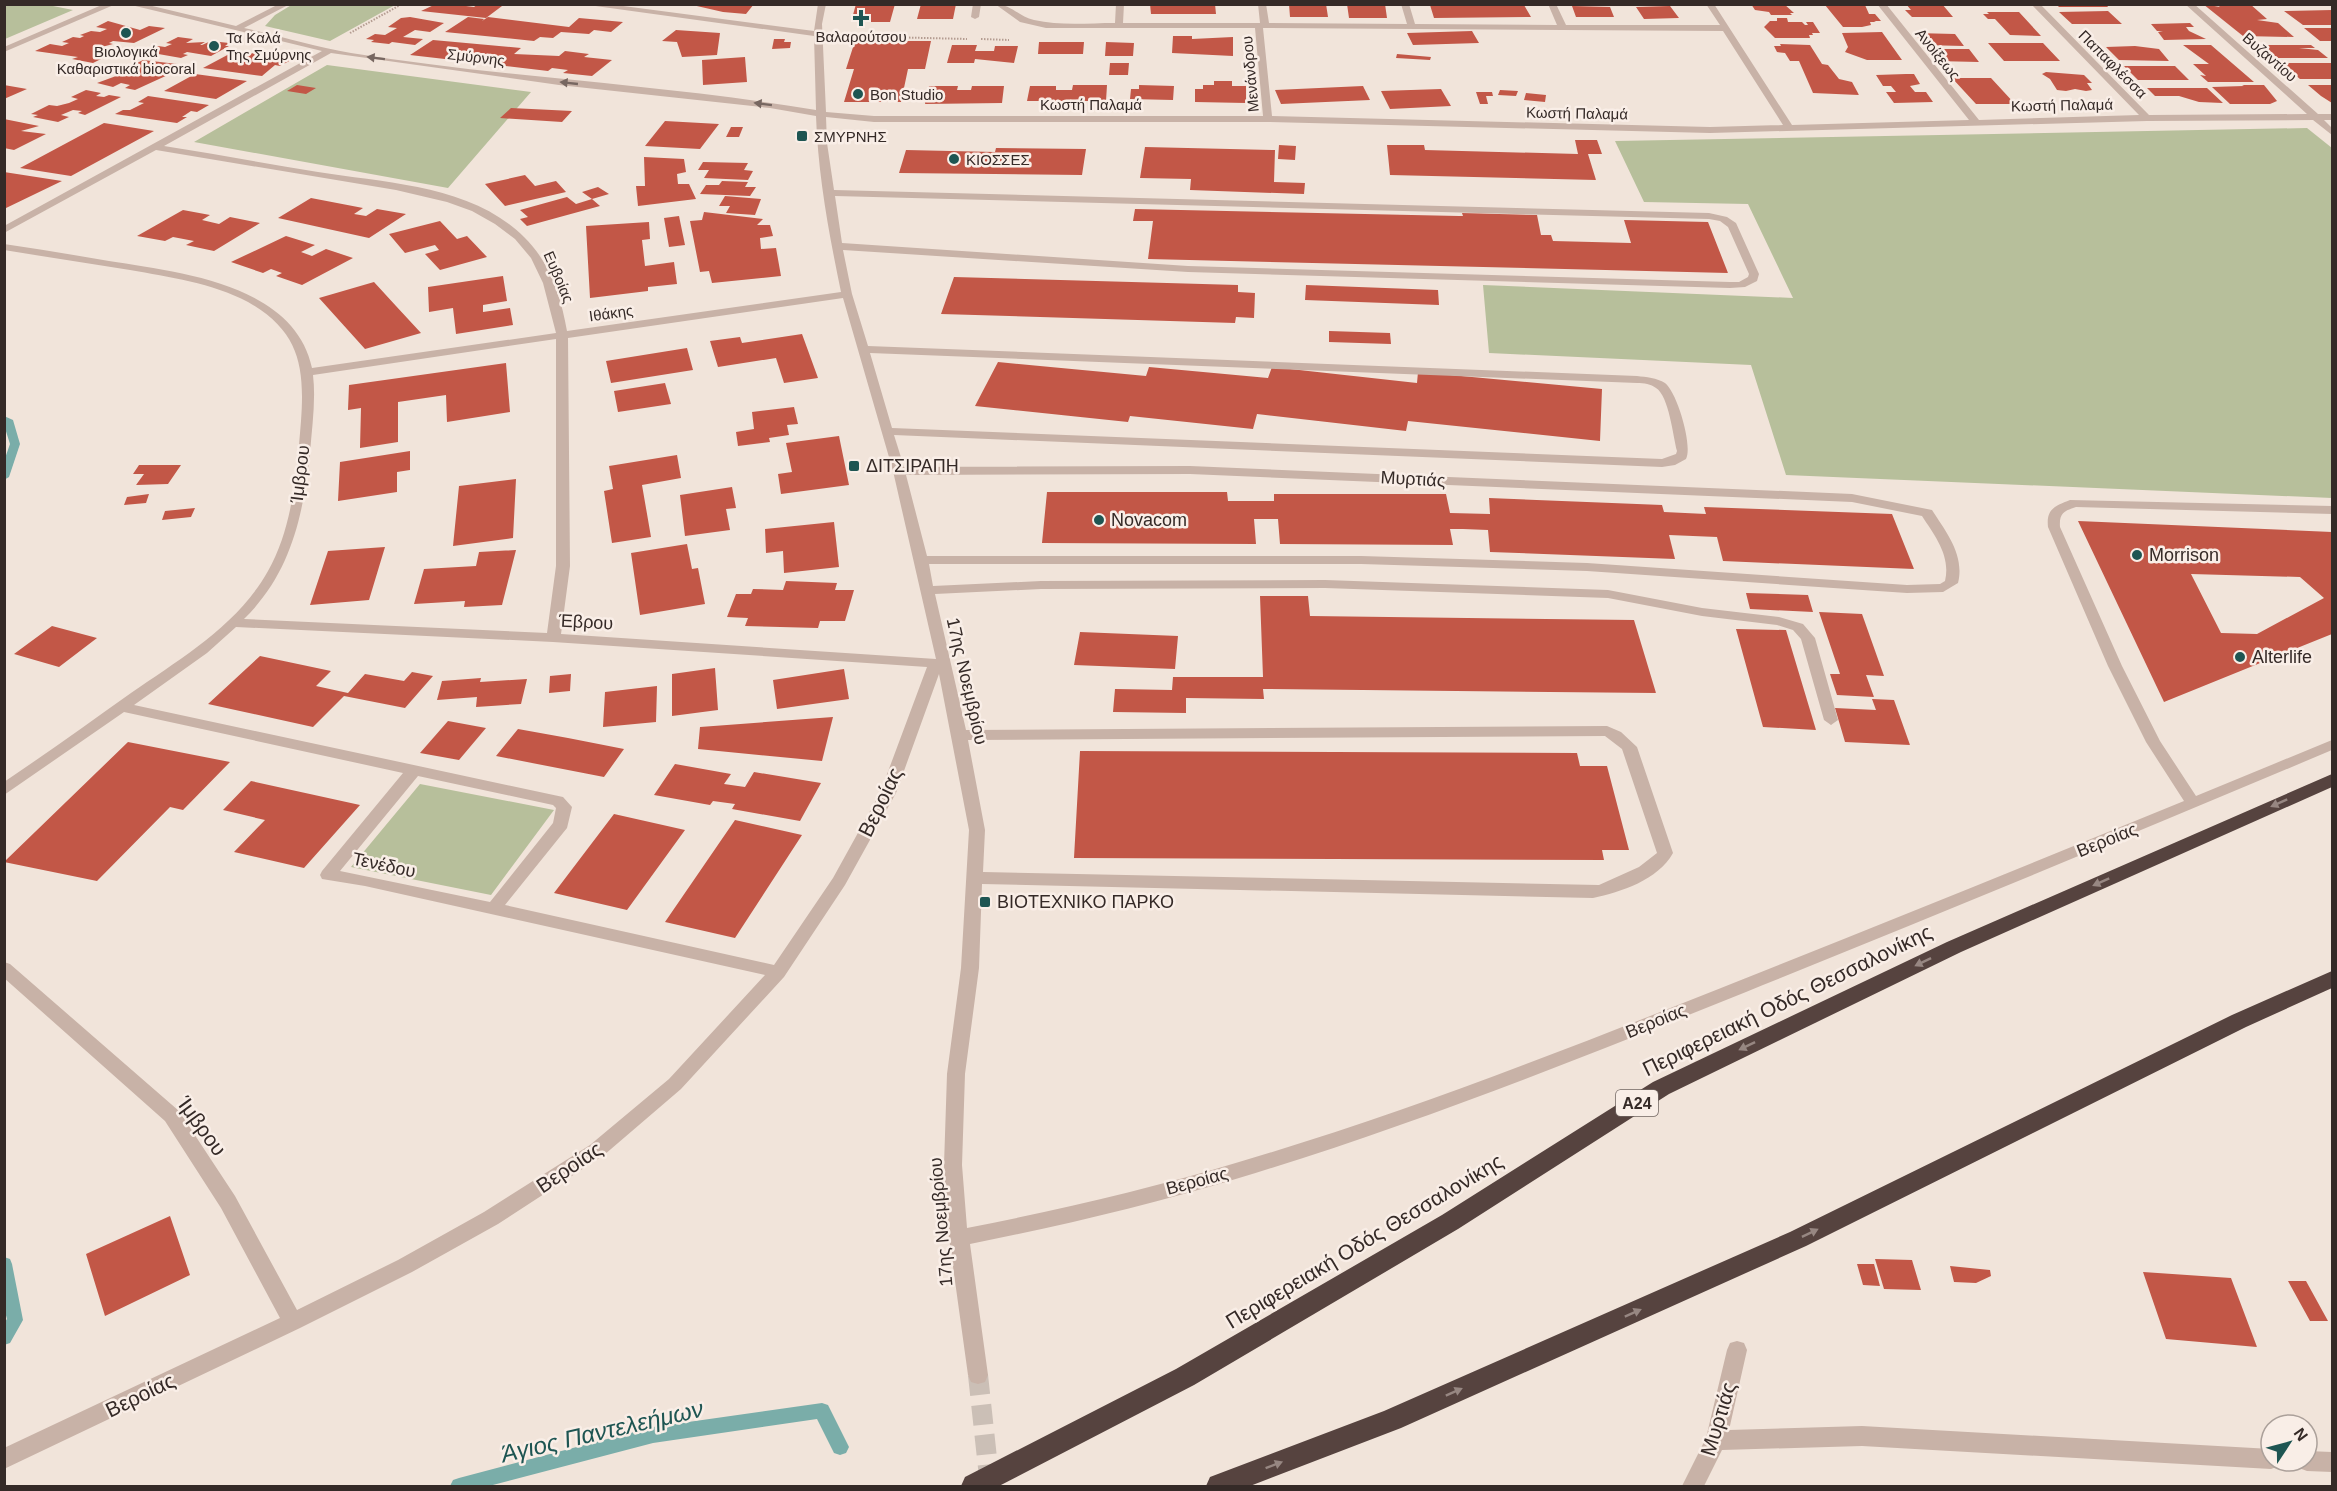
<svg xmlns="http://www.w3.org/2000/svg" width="2337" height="1491" viewBox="0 0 2337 1491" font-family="Helvetica,sans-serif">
  <rect width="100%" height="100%" fill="#f1e4da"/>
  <path fill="#b7bf9b" d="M5,4L48,5L73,10L5,39Z
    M293,4H395V5L330,41L265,26L275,15Z
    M327,65L531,92L448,188L194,142Z
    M2307,128L2332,148V498L1786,475L1751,365L1489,353L1483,285L1793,298L1748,204L1644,202L1615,141Z
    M420,784L554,810L491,895L351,867Z"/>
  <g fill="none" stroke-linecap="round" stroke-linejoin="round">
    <path fill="#7aada9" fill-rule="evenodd" d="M4,416L13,420L20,444L9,477L4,480V461L10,444L4,425Z
      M4,1257L10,1259L12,1264L23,1320L10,1343L4,1345V1323L7,1319L4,1308Z
      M822,1403L828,1405L849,1447L846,1453L840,1455L834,1453L817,1419L653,1443L489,1486H450L453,1480L459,1478L653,1427Z"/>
  </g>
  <path fill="#c25747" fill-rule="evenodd" d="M436,4H469L466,6L474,7L478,4L502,6L486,18L421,11Z
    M688,4H754L746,14L723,12Z
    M856,4H895L890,22H851Z
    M921,4H956L953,19H917Z
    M1150,4H1215L1216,14H1151Z
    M1289,4H1326L1328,17H1290Z
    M1347,4H1385L1387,18H1349Z
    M1751,4H1784L1794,13H1790L1792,15H1771L1769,12L1755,10Z
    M1906,4H1942L1953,17H1912L1905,10H1911Z
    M2056,4H2106L2108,7H2059Z
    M2203,4L2220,7L2216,4H2250L2267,19L2257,20L2278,23L2294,37L2243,36Z
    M1430,5H1524L1531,17L1434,18Z
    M1825,5H1865L1869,14H1875L1881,21H1874L1876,22H1870L1871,25L1862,27H1843Z
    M1572,6L1610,7L1614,17H1576Z
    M1670,6L1679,18L1644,19L1636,7Z
    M2332,10V25H2303L2284,11Z
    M2108,11L2122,24H2072L2059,12Z
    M1987,12H2019L2041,36L2010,35L1995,19H1988L1983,14H1989Z
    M410,17L444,23L430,32L415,30L403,37L423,39L415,45L392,42L389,44L371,42L374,40L366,39L375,34L385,35L397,28L388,27L401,18Z
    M468,17L484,19L482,21L488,17L569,27L579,18L623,22L611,32L594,30L589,34L561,32L553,38L540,37L534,41L445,32Z
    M1777,18H1787L1788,22H1802L1805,25H1808L1806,22H1813L1820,33H1812L1813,35H1809L1810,38H1775L1764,27L1770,21H1777Z
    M108,21L140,30L149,26L165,28L134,43L113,41L109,43L113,44L98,48L117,51L93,63L72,59L78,57L35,51L50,44L62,46L69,43L62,42L73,37L80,38L84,36L80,35L91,31L100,32L107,29L96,27Z
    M2190,23L2194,27H2186L2189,31L2206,39L2164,40L2158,32L2163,31H2157L2151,24Z
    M2304,28H2332V41H2320Z
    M676,30L720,33L717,55L682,57L677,42L662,41Z
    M1472,31L1479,43L1413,45L1407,33Z
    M1882,32L1902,60H1867L1845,52L1848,47L1842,33Z
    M1915,33L1955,34L1964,46L1923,45Z
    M1173,36H1192V39L1233,37V56L1172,53Z
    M178,37L193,39L186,43L205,42L200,45H202L211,41L229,43L225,46H229L211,56L187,52L183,54L188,55L181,58L147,52L158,46L165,47L172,44L166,43Z
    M774,39H785L784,42H791L790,48L772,49Z
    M433,40L521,48L514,54L559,56L565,51L589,54L584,57L612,60L592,76L563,73L568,70L552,68L548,71L410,55Z
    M855,41H931L925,69H908L901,102H844L854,69H846Z
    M1039,42H1084L1083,54H1038Z
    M1106,42L1134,43L1133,56H1105Z
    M1988,43H2043L2060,61H2004Z
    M1780,44L1810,45L1822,64L1828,65L1839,79L1852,82L1859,95L1813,93L1799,61H1790L1785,53L1777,52L1774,46H1781Z
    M952,45H977L975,51H994L995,46H1018L1014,63L975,59L974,63H947Z
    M2183,45H2211L2254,82H2208L2200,75L2206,76L2193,64H2209Z
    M2260,45H2311L2315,48H2299L2318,50L2328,58H2277Z
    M2135,46L2159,49L2169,61L2119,60L2106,47Z
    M1926,49H1969L1979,62L1936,61Z
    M233,52L277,55L272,57L291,60L280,66L275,65L262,76L203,68Z
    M1397,54L1431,57L1430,60L1396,58Z
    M745,57L747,82L703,85L702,60Z
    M143,60L177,64L162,69L167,70L162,72L154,73L170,74L135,90L125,88L130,85L121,83L113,87L97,83L138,68L129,67Z
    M1110,63H1129L1128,75H1109Z
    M2281,63H2332V79H2300Z
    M2124,66H2175L2189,80H2138Z
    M2046,72L2084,75L2092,83H2087L2092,90L2086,91L2075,89L2066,91L2057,90L2050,79L2042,74Z
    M195,74L247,81L216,99L164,91Z
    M1906,74H1914L1920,84L1910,86L1915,92H1926L1933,102L1894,103L1886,92H1896L1891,86H1883L1876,75Z
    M1952,78H1991L2015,104H1976Z
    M1214,81H1232V86H1246V103L1195,102V89H1203V85H1214Z
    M4,85L27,89L4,99Z
    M297,85L316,88L306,94L287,91Z
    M1073,85H1107L1106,101H1027L1030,86H1056V90H1072Z
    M1139,85L1174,86L1173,100L1130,99L1131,89H1139Z
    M2242,85H2264L2277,101L2270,104H2230L2212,87L2244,86Z
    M2308,85H2332V103L2321,96Z
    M929,86H958L957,90H971L972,86H1004L1002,103L925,104Z
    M1363,86L1370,100L1281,104L1275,90Z
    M2147,88H2207L2223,103L2199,102L2179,96H2155Z
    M1441,89L1451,106L1390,109L1381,91Z
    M86,90L101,93L96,96L104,97L109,95L121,97L85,115L78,113L82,111L73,110L61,115L69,117L58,122L33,117L38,115L31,114L49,105L57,106L69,103L78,99L71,97Z
    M1500,90L1518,91L1516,96L1498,95Z
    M1476,92H1492L1493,96H1486L1488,104H1480Z
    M1526,93L1546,95L1545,102L1524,100Z
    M148,96L209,105L197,112L191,111L182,117H187L177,123L115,114L123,110H130L144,103L138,102Z
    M511,108L572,111L562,122L500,118Z
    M4,119L39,126L21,131L46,134L14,150L4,148Z
    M665,121L719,124L700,149L645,146Z
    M104,123L154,131L71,176L20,168Z
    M731,127H743L739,137H726Z
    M1575,140H1597L1602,154H1588L1596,180L1390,175L1387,145H1424L1425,150L1578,154Z
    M1279,145L1296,146L1295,160L1278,159Z
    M1145,147L1275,150L1274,182L1305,183L1304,194L1190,190L1191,179L1140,178Z
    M996,148L1086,149L1082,175L899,173L906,150L995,152Z
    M644,157L684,159L686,172L677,174L678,184H689L696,199L638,206L636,186H645Z
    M703,162L748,163L744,170L753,171L748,180L704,178L709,170H698Z
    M4,172L62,181L4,209Z
    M525,175L535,186L556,181L566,192L505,206L485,184Z
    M722,181L748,182L745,187H756L750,196L700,194L706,185H719Z
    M598,187L609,194L592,199L582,192Z
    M725,196L761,199L755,215L726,213L730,206H719Z
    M567,197L576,204L592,199L600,206L527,226L520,219L528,217L520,210Z
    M311,198L363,208L354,214L366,216L377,209L406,214L369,238L278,218Z
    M1135,209L1459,216H1463L1462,213L1537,215L1541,235H1551L1553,241L1631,243L1624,220L1708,222L1728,273L1148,259L1153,221H1133Z
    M183,210L210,215L202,220L219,224L230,217L260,223L214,251L186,245L194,241L173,237L165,241L137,236Z
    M704,212L763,219L757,225H770L773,236L760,238L761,249L776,248L781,276L712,283L709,271L700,272L690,221L702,220Z
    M679,216L685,245L669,247L664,218Z
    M440,221L457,239L467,236L487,257L440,270L425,254L439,250L435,245L405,253L389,234Z
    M649,222L650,239L642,240L645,266L674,262L677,284L648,287V291L590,298L586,226Z
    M286,236L315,245L301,252L312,256L326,249L353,258L302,285L276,276L282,273L271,269L263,273L231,262Z
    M503,276L507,301L483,305V312L510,308L513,325L456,334L453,308L429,312L428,287Z
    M954,277L1238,285V292L1255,293L1254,318L1236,317L1235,323L941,314Z
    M374,282L396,306L421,333L365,349L319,298Z
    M1306,285L1438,290L1439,305L1305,300Z
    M1329,331L1390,333L1391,344L1329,342Z
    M802,334L818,378L784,383L776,358L718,367L710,341L740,337L742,343Z
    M687,348L693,370L611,383L606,361Z
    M998,362L1146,376L1149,367L1268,378L1272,367L1417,383L1418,372L1602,389L1600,441L1408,421L1406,431L1257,414L1253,429L1130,416L1128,422L975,406Z
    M506,363L510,412L447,422L446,395L398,402V442L360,448L361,408L348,410L349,385Z
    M665,383L671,404L618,412L614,391Z
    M794,407L798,424L787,425L789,435L769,438L770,442L738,446L736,432L754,429L752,412Z
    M839,436L849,485L781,494L778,474L792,472L786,443Z
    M410,451V470L397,472V492L338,501L340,462Z
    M677,455L681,478L642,485L651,537L612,543L604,491L613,489L609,466Z
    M139,465H181L168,484L136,485L144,474H133Z
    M516,479L513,538L453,546L459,486Z
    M732,487L736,508L726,509L730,530L685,536L680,495Z
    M1047,492H1227L1228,501H1274V494H1446L1450,513L1490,514L1489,498L1662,505L1664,512L1706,514L1704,507L1892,514L1914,569L1723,561L1717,537L1669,535L1675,559L1490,552L1488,530L1463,529H1450L1453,545L1280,544L1278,519H1254L1256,544L1042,543Z
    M149,494L146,503L124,505L127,497Z
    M195,508L191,517L162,520L165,511Z
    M2078,521L2332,532V634L2164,702ZM2191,574L2300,577L2324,598L2257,634L2221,633Z
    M834,522L839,567L784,573L783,551L766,553L765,529Z
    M687,544L692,569L698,568L705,604L640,615L631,553Z
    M385,547L369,600L310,605L328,551Z
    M516,550L502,605L464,607L465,601L414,604L424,569L476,566L479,552Z
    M786,581L837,583L835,590H854L845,621H820L818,628L745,626L748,618L727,617L736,594H751L753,589L783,590Z
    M1746,593L1808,595L1813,612L1750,609Z
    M1260,596H1308L1310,616L1634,620L1656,693L1263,689L1264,699L1186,698V713L1113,712L1115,689L1172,690L1173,677H1263Z
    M1819,612L1862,614L1884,676L1866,675L1874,697L1837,695L1830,674H1840Z
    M52,626L97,638L59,667L14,654Z
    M1736,629L1786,630L1816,730L1763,727Z
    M1080,632L1178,636L1175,669L1074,665Z
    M260,656L331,671L316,686L348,693L365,674L404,681L412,672L433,676L405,708L344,696L313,727L208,704Z
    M715,668L718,710L672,716V674Z
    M844,669L849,699L777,709L773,680Z
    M571,674L570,691L549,693L550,676Z
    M481,678L480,682L527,679L521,704L476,707L477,697L437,700L442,681Z
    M657,686L656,722L603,727L605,692Z
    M1872,699L1894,700L1910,745L1845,742L1835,708L1876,710Z
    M833,717L822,761L698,749L700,727Z
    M448,721L486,728L459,760L420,753Z
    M518,729L568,738L624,749L604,777L496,756Z
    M128,742L230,762L183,810L170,807L97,881L4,862Z
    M1080,751L1577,753L1580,766H1607L1629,850H1602L1604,860L1074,858Z
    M675,764L731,774L724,784L745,787L754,772L821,783L800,821L732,809L735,804L713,801L710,805L654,795Z
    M251,781L360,805L304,868L234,852L265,820L223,810Z
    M614,814L685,830L627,910L554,893Z
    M735,820L802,835L735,938L665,922Z
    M170,1216L190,1275L105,1316L86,1254Z
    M1875,1259L1912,1260L1921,1290L1884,1289Z
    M1857,1264H1874L1880,1286L1863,1285Z
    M1950,1266L1990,1270L1991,1276L1976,1283L1954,1282Z
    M2143,1272L2231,1278L2257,1347L2166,1339Z
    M2288,1281H2306L2328,1321H2310Z"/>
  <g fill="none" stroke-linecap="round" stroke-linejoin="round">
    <path stroke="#cbbfb6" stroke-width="20" stroke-dasharray="20 10" stroke-linecap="butt" d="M978,1375L990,1486"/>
    <path stroke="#b49c91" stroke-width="2" stroke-dasharray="1.5 1.5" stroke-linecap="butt" d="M350,33L402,4
      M843,36L967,39
      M981,39L1009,40"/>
    <path fill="#c8b2a7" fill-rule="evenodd" d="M104,4H116L4,52V47Z
      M127,4H144L236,26L279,4H290L244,28C280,36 316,47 351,53C505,78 662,84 816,110L814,36L581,4H608L814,31L818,4H826L822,24L826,112L874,116H1263L1255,28H1046L1020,22L995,4C1011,4 1019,17 1034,20C1060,26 1088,23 1115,23L1116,4H1124L1123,23H1260L1258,4H1266L1269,23L1407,24L1401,4H1409L1415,24L1557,25L1548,4H1556L1566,25H1720L1706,4H1714L1792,125L1969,120L1877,4H1886L1979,120L2139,115L2031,4H2040L2149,115L2307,114L2185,4H2194L2318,114H2332V120H2324L2332,128V135L2313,120L2147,121L1710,133L1268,122H874L826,117L827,143L834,190L1709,213L1727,217L1736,223L1759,274L1757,281L1745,287L1730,288L1188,272L843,250L852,294L868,346L1637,376C1646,377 1657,378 1665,383C1677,392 1693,446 1686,459L1675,465L1662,467L894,435L904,467L1190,466L1852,494L1932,510C1946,532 1965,555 1958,583L1943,592L1907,593L1587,571L1361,564H929L933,586L1041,581L1325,580L1608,590L1702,608L1779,617L1803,624L1815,638L1838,720L1831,725L1824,720L1801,639L1793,630L1777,625L1702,616L1608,598L1325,588L1041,589L935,594L966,730L1607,726L1621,732L1637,747L1673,853C1658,880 1621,892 1593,898L982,884L979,968L965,1074L962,1165L967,1228C1059,1210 1149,1189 1239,1162C1403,1114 1562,1051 1721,988C1875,927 2030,864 2184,801L2146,742L2108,666L2048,527C2046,509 2055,506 2070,500L2332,506V514L2076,507C2064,511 2059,513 2060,527L2122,666L2160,741L2196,796L2332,740V750C2138,832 1942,913 1746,992C1579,1059 1411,1126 1239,1178C1150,1205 1060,1226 970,1244L988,1375L985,1382L978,1384L971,1382L968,1375L946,1216L944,1165L947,1074L961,968L969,830L939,674L896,793L845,885L784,977L681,1089L604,1155L498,1224L412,1272L300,1328L4,1469V1448L280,1318L221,1208L165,1121L4,978V962L10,964L179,1111L235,1196L297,1310L398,1260L484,1212L590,1145L669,1079L765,975L365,886L322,879L320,875L322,871L403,773L124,712L4,795V782C47,753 89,723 131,693C180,659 238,625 268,571C293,527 297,470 301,421C305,366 299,331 248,302C212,283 169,277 130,270C88,263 46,257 4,250V244C39,249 74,255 109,261C179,272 294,284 312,368L556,333L543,283L531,258L515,239L495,224L472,211L447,202L396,190L156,150L4,233V226L322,51ZM1263,28L1723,31L1783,125L1710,127L1272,116ZM331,53L559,85L770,108L816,116C818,175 829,234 841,292L567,331C561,297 550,262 524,237C472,185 386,183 318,172C267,164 216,154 164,146ZM835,196L1709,219L1720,221L1728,227L1749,274L1748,277L1739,282H1730L1188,266L842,243ZM843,298L893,471L936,659L561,634L570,566L568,338ZM556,339V566L547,633L244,619C291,573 303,516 310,453C312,427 316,400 313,375ZM870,353L1637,383C1644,383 1651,384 1656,388C1669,396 1673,436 1677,451L1676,454L1662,459L892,428ZM1190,474L1852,502L1922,516C1935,536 1951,556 1945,581L1940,584L1907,585L1587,563L1361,556H927L906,475ZM236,627L553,642L927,667L880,793L833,878L774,965L505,905L567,828L572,807L563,797L134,705L207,653ZM1605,736L1622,749L1657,853L1639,867L1599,885L983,872L985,830L968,740ZM418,776L553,805L556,808L553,823L490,902L340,871Z
      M973,4H981L979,17L975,19L971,17Z
      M1737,1341L1744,1343L1747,1350L1729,1430L1862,1426L2271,1449V1461H2281L2279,1466L2271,1469L1862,1446L1722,1450L1704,1486H1682L1706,1438L1727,1350L1730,1343Z
      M2307,1451L2332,1452V1472L2307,1471L2299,1468L2296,1461H2307Z"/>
    <path fill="#56433f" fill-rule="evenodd" d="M2332,774V787L1961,952L1669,1094L1458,1229L1194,1385L999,1486H961L965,1477L1176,1369L1442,1215L1653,1082L1947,942Z
      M2332,971V988L2246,1027L1806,1246L1401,1428L1250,1486H1206L1210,1477L1384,1411L1790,1232L2232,1015Z"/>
  </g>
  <defs><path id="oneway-solid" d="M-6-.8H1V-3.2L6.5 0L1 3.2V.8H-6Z" transform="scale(1.5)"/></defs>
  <g fill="#776761">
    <use href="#oneway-solid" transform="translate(376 58) rotate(-173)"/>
    <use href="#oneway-solid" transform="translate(569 83) rotate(-174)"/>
    <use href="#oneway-solid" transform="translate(763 104) rotate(-173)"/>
  </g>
  <g fill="#978782">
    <use href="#oneway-solid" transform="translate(2279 803) rotate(156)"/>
    <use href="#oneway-solid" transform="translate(2101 882) rotate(156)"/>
    <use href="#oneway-solid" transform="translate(1923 962) rotate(154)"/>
    <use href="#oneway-solid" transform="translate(1747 1046) rotate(154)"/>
    <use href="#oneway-solid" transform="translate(1810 1233) rotate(-26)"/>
    <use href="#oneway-solid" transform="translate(1633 1313) rotate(-24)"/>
    <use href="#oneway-solid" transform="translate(1454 1392) rotate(-24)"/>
    <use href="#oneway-solid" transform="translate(1274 1465) rotate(-21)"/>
  </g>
  <g fill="#1e5552" stroke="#f9eee7" stroke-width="2">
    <path d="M858 9h6v6h6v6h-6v6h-6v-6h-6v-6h6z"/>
    <circle cx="126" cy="33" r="6"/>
    <circle cx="214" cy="46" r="6"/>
    <circle cx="858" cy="94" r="6"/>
    <rect x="796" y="130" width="12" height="12" rx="3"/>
    <circle cx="954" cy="159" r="6"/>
    <rect x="848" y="460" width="12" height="12" rx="3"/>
    <circle cx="1099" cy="520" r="6"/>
    <circle cx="2137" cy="555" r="6"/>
    <circle cx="2240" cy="657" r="6"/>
    <rect x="979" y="896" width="12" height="12" rx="3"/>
  </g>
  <g text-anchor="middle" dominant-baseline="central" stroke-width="5" stroke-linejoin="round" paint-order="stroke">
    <g font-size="15" fill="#352a27" stroke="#f9eee7" text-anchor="start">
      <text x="861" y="36" text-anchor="middle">Βαλαρούτσου</text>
      <text x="226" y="37">Τα Καλά<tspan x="226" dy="17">Της Σμύρνης</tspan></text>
      <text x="126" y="51" text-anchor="middle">Βιολογικά<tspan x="126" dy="17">Καθαριστικά biocoral</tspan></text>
      <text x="870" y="94">Bon Studio</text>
      <text x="814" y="136">ΣΜΥΡΝΗΣ</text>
      <text x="966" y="159">ΚΙΟΣΣΕΣ</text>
    </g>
    <g font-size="15" fill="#352a27" stroke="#f9eee7">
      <text transform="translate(1938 54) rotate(51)">Ανοίξεως</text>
      <text transform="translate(476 57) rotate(7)">Σμύρνης</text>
      <text transform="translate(2270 57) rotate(41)">Βυζαντίου</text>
      <text transform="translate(2113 64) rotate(45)">Παπαφλέσσα</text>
      <text transform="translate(1250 74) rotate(-95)">Μενάνδρου</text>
      <text x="1091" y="104">Κωστή Παλαμά</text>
      <text transform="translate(2062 105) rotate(-1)">Κωστή Παλαμά</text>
      <text transform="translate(1577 113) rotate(1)">Κωστή Παλαμά</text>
      <text transform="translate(559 277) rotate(67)">Ευβοίας</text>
      <text transform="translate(611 313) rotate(-8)">Ιθάκης</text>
    </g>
    <rect fill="#f9eee7" stroke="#706561" stroke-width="1.5" x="1616" y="1090" width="42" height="26" rx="4.5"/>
    <g font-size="16" font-weight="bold" fill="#352a27">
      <text x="1637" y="1103">Α24</text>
    </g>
    <g font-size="18" fill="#352a27" stroke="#f9eee7" text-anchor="start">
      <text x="866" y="466">ΔΙΤΣΙΡΑΠΗ</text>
      <text x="1111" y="520">Novacom</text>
      <text x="2149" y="555">Morrison</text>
      <text x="2252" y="657">Alterlife</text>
      <text x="997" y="902">ΒΙΟΤΕΧΝΙΚΟ ΠΑΡΚΟ</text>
    </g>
    <g font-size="18" fill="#352a27" stroke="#f9eee7">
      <text transform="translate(300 474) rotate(-83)">Ίμβρου</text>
      <text transform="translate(1413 479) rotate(3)">Μυρτιάς</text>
      <text transform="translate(586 622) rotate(3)">Έβρου</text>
      <text transform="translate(967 681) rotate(77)">17ης Νοεμβρίου</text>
      <text transform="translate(2107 840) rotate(-22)">Βεροίας</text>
      <text transform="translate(384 865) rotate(12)">Τενέδου</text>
      <text transform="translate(1656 1021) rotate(-22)">Βεροίας</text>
      <text transform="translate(1197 1181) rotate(-15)">Βεροίας</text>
      <text transform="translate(941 1222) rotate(-95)">17ης Νοεμβρίου</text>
    </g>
    <g font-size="21" fill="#352a27" stroke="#f9eee7">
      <text transform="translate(880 802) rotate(-64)">Βεροίας</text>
      <text transform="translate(1787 1000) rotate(-26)">Περιφερειακή Οδός Θεσσαλονίκης</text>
      <text transform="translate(202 1126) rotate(54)">Ίμβρου</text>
      <text transform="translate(569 1167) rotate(-34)">Βεροίας</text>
      <text transform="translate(1364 1241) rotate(-31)">Περιφερειακή Οδός Θεσσαλονίκης</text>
      <text transform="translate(140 1395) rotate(-26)">Βεροίας</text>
      <text transform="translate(1718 1419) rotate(-73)">Μυρτιάς</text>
    </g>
    <g font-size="24" font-style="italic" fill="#1e5552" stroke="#f9eee7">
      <text transform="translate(602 1431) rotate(-13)">Άγιος Παντελεήμων</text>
    </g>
  </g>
  <rect width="2337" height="1491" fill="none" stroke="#352a27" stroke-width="12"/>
  <g transform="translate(2289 1443) rotate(54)"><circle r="28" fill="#f9eee7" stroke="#aba09a" stroke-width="1.5"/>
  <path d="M0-4.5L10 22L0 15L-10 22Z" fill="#1e5552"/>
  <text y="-9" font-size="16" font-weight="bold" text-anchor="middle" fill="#352a27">N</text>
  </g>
</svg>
